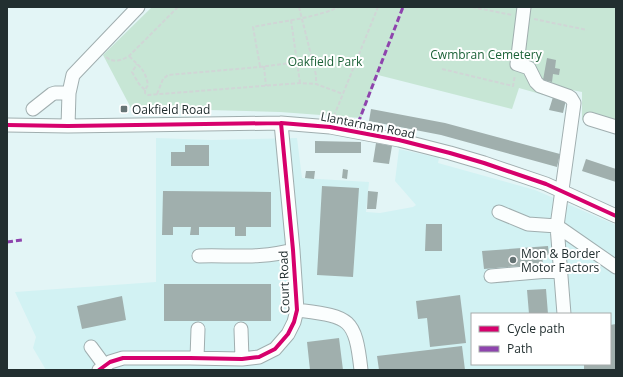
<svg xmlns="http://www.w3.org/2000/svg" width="623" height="377" viewBox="0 0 623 377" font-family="'Open Sans',sans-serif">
  <rect width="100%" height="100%" fill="#e3f5f6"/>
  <path fill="#d2f2f3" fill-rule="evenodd" d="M156,138L211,140L297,138L302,178L369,182L366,212L380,213L413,207L416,205L395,181L399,149L439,158L438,163L535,190L616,225V370H46L33,348L36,337L15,292L156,282ZM472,314H610V364H472Z"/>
  <path fill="#c7e6d5" d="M152,7H616V131L582,120V92L546,85L544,95L519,88L512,109L378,75L361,118L280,112L131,108L103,55Z"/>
  <path fill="#a0afad" d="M547,58L556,60L555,68L560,69L559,75L553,74L552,82L543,80Z
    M553,97L566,100L563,113L549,110Z
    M371,109L445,123L560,154L557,167L441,135L369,121Z
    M315,141L361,142V153H315Z
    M376,143L392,146L389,164L373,162Z
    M185,145H209V166H171V152H185Z
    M586,159L616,169V182L582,171Z
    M343,169L348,170L347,179L342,178Z
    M306,171H315L314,179L305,178Z
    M322,186L359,188L353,277L317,275Z
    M163,191L271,192V227H246V236H235V227H199V235H190L191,227H173V235H162Z
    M368,191L378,192L376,209H367Z
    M426,224H442V251H425Z
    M548,246L549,255H542L543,264L484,269L482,251Z
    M164,284H271V321H164Z
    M546,289L548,314H529L527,290Z
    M460,295L466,343L430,347L427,318L418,319L416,301Z
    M122,296L126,320L82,329L77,306Z
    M616,324V370H584V364H610V325Z
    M339,338L343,370H310L307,342Z
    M462,346L465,370H379L377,356Z"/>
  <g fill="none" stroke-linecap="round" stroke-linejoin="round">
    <g stroke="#a0aeaf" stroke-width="15">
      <path id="minor" d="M524,7L517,64L529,68L536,82L540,86L568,96L571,98L574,103L557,226L564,314
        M33,109L52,94L55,93H69
        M590,119L616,127
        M7,125L68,126L281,123L330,127L399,140L450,153L484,163L546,184L616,216
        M68,126L69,93L73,75L138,7
        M499,212L528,224L557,226L616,267
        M199,256C230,255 263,259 293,250
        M491,276L560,270
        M297,310C349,317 355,316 361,370
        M241,329L242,359
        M91,347L105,366
        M197,358L198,329
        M99,370L110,362L123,358H190L242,359L259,357L275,349L288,334L294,322L297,310L293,250L281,123"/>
    </g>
    <path stroke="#d0d6d6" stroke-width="2" stroke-dasharray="4 2" stroke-linecap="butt" d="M299,7L316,75V84
      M472,7L512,15
      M534,19L587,30
      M291,20L300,83
      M129,56C140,67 145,69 148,85L145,90L139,84L132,72L137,64
      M106,57C113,63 121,61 129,56L178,7
      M260,66L253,27C282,21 312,19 339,7
      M264,66L266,86
      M442,69L513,86L515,75
      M145,90V93L148,95L300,83L316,84L343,94
      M157,94L163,79L168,75L260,67L297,62
      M334,116L378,7"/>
    <use href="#minor" stroke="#fbfefe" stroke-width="13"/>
    <path stroke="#8e44ad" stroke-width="3" stroke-dasharray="6 3" stroke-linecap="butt" d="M355,131L403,7
      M7,242L22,240"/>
    <g stroke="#fff" stroke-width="6">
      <path id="cycleway" d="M7,125L68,126L281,123L330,127L399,140L450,153L484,163L546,184L616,216
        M99,370L110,362L123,358H190L242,359L259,357L275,349L288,334L294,322L297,310L293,250L281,123"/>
    </g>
    <use href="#cycleway" stroke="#d6006c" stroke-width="4"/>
  </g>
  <g fill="#667475" stroke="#fff" stroke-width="1.5">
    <rect x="120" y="105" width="8" height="8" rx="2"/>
    <circle cx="513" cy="260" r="4"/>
  </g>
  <g text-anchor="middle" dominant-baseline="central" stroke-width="4" stroke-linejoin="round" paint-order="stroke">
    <g font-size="12" fill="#1c6238" stroke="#fff">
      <text x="486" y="54">Cwmbran Cemetery</text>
      <text x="325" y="61">Oakfield Park</text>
    </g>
    <g font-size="12" fill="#222f30" stroke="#fff" text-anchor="start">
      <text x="132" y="109">Oakfield Road</text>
      <text x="521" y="253">Mon &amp; Border<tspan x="521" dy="14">Motor Factors</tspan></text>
    </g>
    <g font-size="12" fill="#222f30" stroke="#fff">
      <text transform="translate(368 125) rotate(11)">Llantarnam Road</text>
      <text transform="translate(284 282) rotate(-92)">Court Road</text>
    </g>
  </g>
  <rect width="623" height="377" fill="none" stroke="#222f30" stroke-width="16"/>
  <rect x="471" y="313" width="140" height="52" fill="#ffffff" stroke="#a7acac"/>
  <rect x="479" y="326" width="20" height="6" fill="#d6006c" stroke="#a7acac"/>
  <text x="507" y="333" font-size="12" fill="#222f30">Cycle path</text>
  <rect x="479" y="346" width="20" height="6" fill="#8e44ad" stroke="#a7acac"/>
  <text x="507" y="353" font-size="12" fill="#222f30">Path</text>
</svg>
